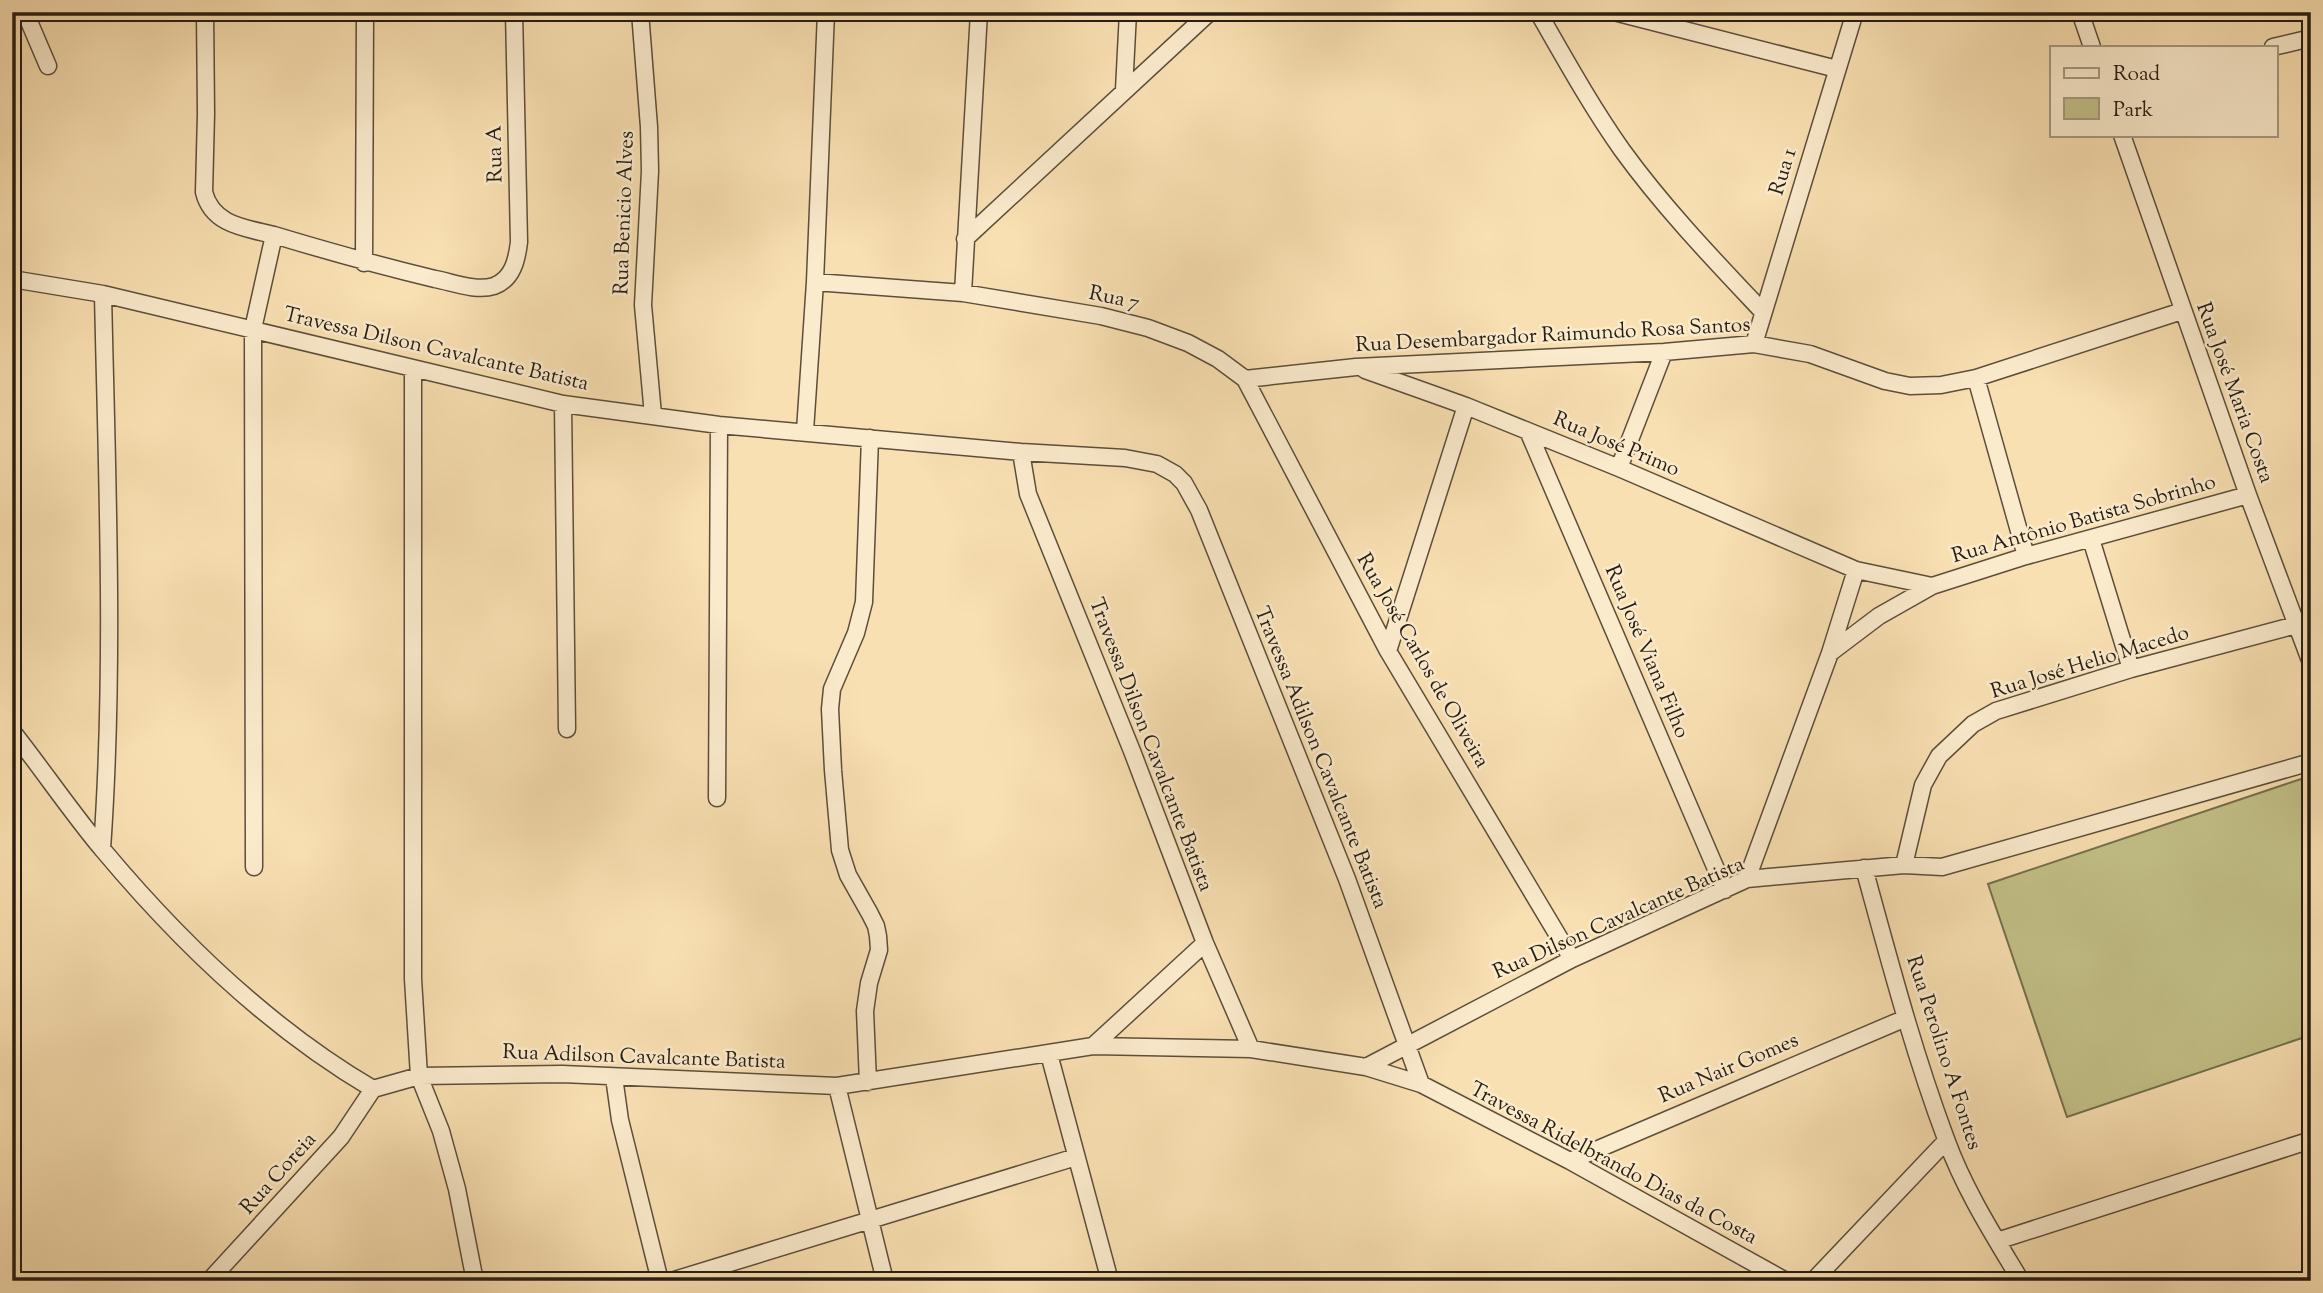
<svg xmlns="http://www.w3.org/2000/svg" width="2323" height="1293" viewBox="0 0 2323 1293" font-family="'Sorts Mill Goudy',serif">
  <rect width="100%" height="100%" fill="#f9e0b2"/>
  <filter id="stains"><feTurbulence type="fractalNoise" baseFrequency=".00286" numOctaves="4"/><feColorMatrix values="0 0 0 0 .2 0 0 0 0 .09 0 0 0 0 .02 0 0 0 .5 -.17"/></filter>
  <radialGradient id="worn" r=".72"><stop offset=".6" stop-color="#630" stop-opacity="0"/><stop offset="1" stop-color="#630" stop-opacity=".3"/></radialGradient>
  <path fill="#c3c188" stroke="#756f4e" stroke-width="2" d="M2304,778L2311,797V1035L2067,1117L1988,884Z"/>
  <g fill="none" stroke-linecap="round" stroke-linejoin="round">
    <g stroke="#5c4e3b" stroke-width="19">
      <path id="minor" d="M25,12L48,66
        M205,12L206,114L204,192C212,225 245,228 274,235L253,329L254,867
        M640,12L649,127L650,171L643,305L653,415
        M1538,12C1565,59 1591,106 1622,150C1664,208 1714,260 1763,312
        M1614,12L1837,69
        M2080,12L2092,47
        M2273,47L2311,38
        M1124,90L1128,12
        M2122,135L2248,495L2311,663
        M274,235C327,251 381,266 435,279C452,282 476,292 494,286C513,279 517,259 519,242L514,12
        M965,239L1210,12
        M364,263L365,12
        M12,279L103,294L563,404L719,425L1021,452L1125,458L1157,464L1175,474L1184,483L1199,510L1347,879L1421,1084
        M815,282L963,293L1101,316L1148,328L1188,343L1218,359L1245,379L1388,651L1572,959
        M963,293L979,12
        M1754,344L1855,12
        M413,369V979L419,1076L441,1131L457,1189L475,1281
        M1365,370L1466,406L1619,468L1856,570L1932,586
        M1976,378L2026,556
        M1245,379L1356,367L1664,352L1754,344L1810,354L1885,381L1910,386L1941,385L1976,378L2182,311
        M563,404L567,729
        M805,431L815,282L826,12
        M1528,431L1725,890
        M1021,452L1028,494L1132,751L1205,943L1251,1049
        M1619,468L1664,352
        M2091,539L2131,669
        M1388,651L1466,406
        M1830,653L1879,616L1932,586L2026,556L2248,495
        M12,731C43,770 71,812 103,850C180,942 269,1028 373,1089L419,1076L562,1074L837,1086L1093,1046L1251,1049L1366,1067L1421,1084L1570,1161L1786,1281
        M717,798L719,425
        M102,849C115,665 107,479 103,294
        M1904,865L1923,785L1939,756L1973,724L1996,711L2131,669L2311,621
        M1864,868C1889,959 1913,1051 1946,1139C1964,1189 1994,1236 2021,1281
        M1747,879L1830,653L1856,570
        M1093,1046L1205,943
        M1049,1054L1110,1281
        M1366,1067L1572,959L1747,879L1904,865L1942,867L2311,762
        M614,1077L620,1120L660,1281
        M868,1082L865,1011L869,983L879,950L878,936L876,926L870,914L848,875L840,850L833,770L830,709L832,689L856,633L864,602L870,438
        M837,1086L885,1281
        M1570,1161L1906,1018
        M1997,1241L2311,1140
        M209,1281L341,1137L373,1089
        M671,1281L1076,1157
        M1813,1281L1946,1141"/>
    </g>
    <use href="#minor" stroke="#fbebcd" stroke-width="16"/>
  </g>
  <g text-anchor="middle" dominant-baseline="central" stroke-width="5" stroke-linejoin="round" paint-order="stroke">
    <g font-size="21" fill="#271d13" stroke="#fbebcd">
      <text transform="translate(496 154) rotate(-91)">Rua A</text>
      <text transform="translate(1784 172) rotate(-73)">Rua 1</text>
      <text transform="translate(625 213) rotate(-88)">Rua Benicio Alves</text>
      <text transform="translate(1114 299) rotate(12)">Rua 7</text>
      <text transform="translate(1553 336) rotate(-3)">Rua Desembargador Raimundo Rosa Santos</text>
      <text transform="translate(436 350) rotate(13)">Travessa Dilson Cavalcante Batista</text>
      <text transform="translate(2234 393) rotate(70)">Rua José Maria Costa</text>
      <text transform="translate(1616 445) rotate(23)">Rua José Primo</text>
      <text transform="translate(2084 520) rotate(-16)">Rua Antônio Batista Sobrinho</text>
      <text transform="translate(1646 652) rotate(67)">Rua José Viana Filho</text>
      <text transform="translate(1422 661) rotate(60)">Rua José Carlos de Oliveira</text>
      <text transform="translate(2090 663) rotate(-17)">Rua José Helio Macedo</text>
      <text transform="translate(1150 745) rotate(69)">Travessa Dilson Cavalcante Batista</text>
      <text transform="translate(1320 758) rotate(68)">Travessa Adilson Cavalcante Batista</text>
      <text transform="translate(1619 919) rotate(-24)">Rua Dilson Cavalcante Batista</text>
      <text transform="translate(1943 1053) rotate(72)">Rua Perolino A Fontes</text>
      <text transform="translate(644 1058) rotate(2)">Rua Adilson Cavalcante Batista</text>
      <text transform="translate(1729 1069) rotate(-23)">Rua Nair Gomes</text>
      <text transform="translate(1613 1164) rotate(28)">Travessa Ridelbrando Dias da Costa</text>
      <text transform="translate(279 1174) rotate(-48)">Rua Coreia</text>
    </g>
  </g>
  <rect width="2323" height="1293" fill="none" stroke="#f9e0b2" stroke-width="42"/>
  <rect x="14" y="14" width="2295" height="1265" fill="none" stroke="#271d13" stroke-width="3.5"/>
  <rect x="21" y="21" width="2281" height="1251" fill="none" stroke="#271d13" stroke-width="2"/>
  <rect x="2050" y="46" width="228" height="91" fill="#fbebcd" stroke="#a69983" stroke-width="2"/>
  <rect x="2064" y="68" width="35" height="10" fill="#fbebcd" stroke="#a69983" stroke-width="2"/>
  <text x="2113" y="80" font-size="21" fill="#271d13">Road</text>
  <rect x="2064" y="98" width="35" height="21" fill="#c3c188" stroke="#a69983" stroke-width="2"/>
  <text x="2113" y="116" font-size="21" fill="#271d13">Park</text>
  <rect width="100%" height="100%" filter="url(#stains)"/>
  <rect width="100%" height="100%" fill="url(#worn)"/>
</svg>
